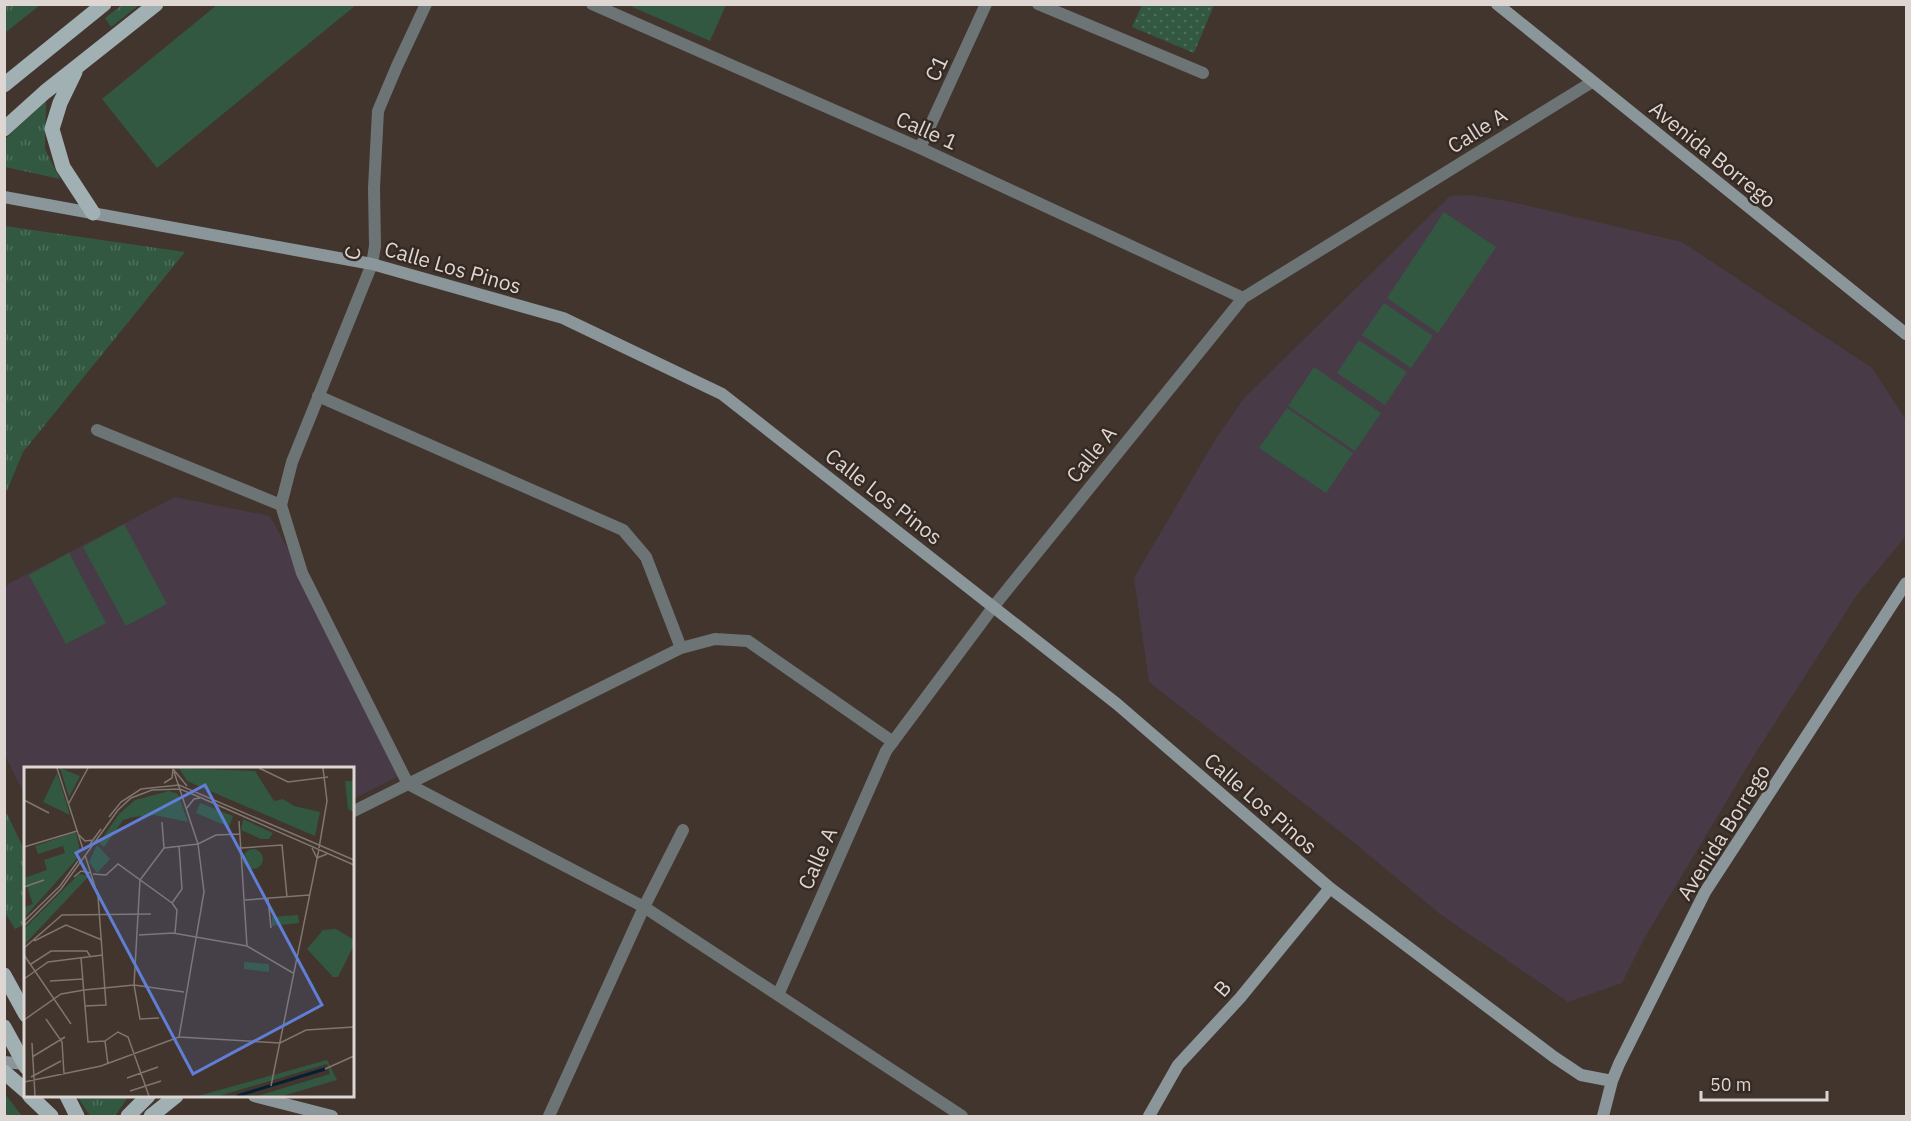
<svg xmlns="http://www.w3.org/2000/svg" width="1911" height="1121" viewBox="0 0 1911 1121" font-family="'IBM Plex Sans',sans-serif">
  <defs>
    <pattern id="grass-tufts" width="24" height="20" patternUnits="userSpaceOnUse" patternTransform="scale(1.5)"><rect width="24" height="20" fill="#325841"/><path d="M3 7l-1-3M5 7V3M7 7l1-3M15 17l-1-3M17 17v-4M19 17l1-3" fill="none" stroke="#4f6f5c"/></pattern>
    <pattern id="park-dots" width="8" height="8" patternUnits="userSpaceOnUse" patternTransform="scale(1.5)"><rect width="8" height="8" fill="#325841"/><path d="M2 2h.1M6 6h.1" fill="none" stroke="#4f6f5c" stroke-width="1.8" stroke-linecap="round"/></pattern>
  </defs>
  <rect width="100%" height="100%" fill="#41352e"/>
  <path fill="#493a47" d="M1471,195L1512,202L1682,242L1872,368L1906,420V536L1857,595L1753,757L1645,937L1622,983L1568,1002L1440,914L1352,841L1149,682L1134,578L1215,440L1244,398L1450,196Z
    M175,497L270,516L407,772L353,799L352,768H26L25,796L5,755L4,590L8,584Z"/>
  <path fill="url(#grass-tufts)" d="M5,4H40V5L5,33Z
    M122,5H139L111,27L105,18Z
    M46,101L45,149L60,179L5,167V139Z
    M5,226L185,252L23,452L5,495Z
    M5,810L25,851V924L15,929L5,913Z
    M4,1094H5L22,1116H5Z
    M77,1096H129L115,1116H90Z"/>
  <path fill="url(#park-dots)" d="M1142,5V4L1214,5L1194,53L1132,27Z"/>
  <path fill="#325841" d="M218,4L356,5L157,168L102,99Z
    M628,5L726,4V5L710,41Z
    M1444,212L1496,247L1438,333L1387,298Z
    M1384,303L1433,336L1411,368L1362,335Z
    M1359,340L1407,372L1385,405L1337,373Z
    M1314,367L1381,413L1355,451L1288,406Z
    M1287,408L1353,453L1326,493L1259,448Z
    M124,524L167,604L126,626L83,547Z
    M69,553L106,623L66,644L29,575Z"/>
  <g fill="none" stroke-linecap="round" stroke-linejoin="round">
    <path stroke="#6d7476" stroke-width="12" d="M592,4L920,148L1243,298
      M1038,4L1203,73
      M920,148L986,4
      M318,396L623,530L646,557L681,648
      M97,430L281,505
      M281,505L302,573L408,784L644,907L962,1116
      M281,505L292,462L372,264L375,246L374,188L378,111L397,66L426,4
      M352,812L681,648L715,639L748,641L893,742
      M778,995L886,751L994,606L1243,298L1592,82
      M549,1116L644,907L683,830"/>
    <path stroke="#8a9699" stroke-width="12" d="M1497,4L1906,334
      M4,197L372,264L563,318L722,394L1117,704L1330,888L1554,1057L1581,1075L1612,1081
      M4,1062L26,1064
      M254,1096L332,1116
      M1149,1116L1178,1065L1240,998L1330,888
      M1603,1116L1612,1081L1619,1064L1705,892L1906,583"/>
    <path stroke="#a1b0b3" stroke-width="15" d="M75,72L60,103L52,129L63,167L93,213
      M4,85L104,4
      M4,129L45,92L156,4
      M4,975L26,1015
      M4,1027L26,1067
      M4,1072L26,1091
      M30,1096L51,1116
      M67,1096L77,1116
      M128,1116L148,1096
      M151,1116L176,1096"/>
  </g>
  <g text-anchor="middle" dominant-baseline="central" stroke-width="5" stroke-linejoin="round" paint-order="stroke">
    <g font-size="21" fill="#ded6d2" stroke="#362b24">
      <text transform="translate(936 68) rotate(-65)">C1</text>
      <text transform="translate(927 130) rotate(24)">Calle 1</text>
      <text transform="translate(1477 130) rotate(-32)">Calle A</text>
      <text transform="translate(1713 154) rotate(39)">Avenida Borrego</text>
      <text transform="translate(352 253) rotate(-77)">C</text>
      <text transform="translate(453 267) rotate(16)">Calle Los Pinos</text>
      <text transform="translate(1091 454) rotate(-51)">Calle A</text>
      <text transform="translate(884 496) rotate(38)">Calle Los Pinos</text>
      <text transform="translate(1261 803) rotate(41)">Calle Los Pinos</text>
      <text transform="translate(1723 832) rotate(-58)">Avenida Borrego</text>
      <text transform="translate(817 858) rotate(-66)">Calle A</text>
      <text transform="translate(1222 988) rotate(-49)">B</text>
    </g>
  </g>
  <g transform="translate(24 767)">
    <rect width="330" height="330" fill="#41352e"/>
    <path d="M155,1L231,4L250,34L259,32L270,39L296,45L291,69L163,14ZM145,24L154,27L164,55L131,48L110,50L99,53L80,80L75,76L95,47L111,33ZM52,65L56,84L51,94L0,151V140L9,137L0,111L23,103L20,93L41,86L39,79L14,87L11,79ZM73,78L86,92L73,106L65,95ZM55,107L65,109L0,178V162ZM303,293L313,313L258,329H233L306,307L303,297L195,329H174Z" fill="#325841"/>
    <path d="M36,1L56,9L45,30ZM33,6L46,48L19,35ZM274,148L275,156L248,159V150Z" fill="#325841"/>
    <path d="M321,14H330V45L324,42ZM176,36L209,49L205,60L172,46ZM219,52L249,66L245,72H237L217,63ZM219 92a10 10 0 1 1 20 0a10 10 0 1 1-20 0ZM312,162L330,173V178L314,210H309L283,182L299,163ZM220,195L245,197V205L220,202Z" fill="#325841"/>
    <path fill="none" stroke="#032035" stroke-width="3" d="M213,329L301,302"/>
    <path fill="none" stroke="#807570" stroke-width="1.5" d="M33,1L59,82M235,1L264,15L304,10M149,2L163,19M150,5L174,77L180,125L155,270M140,16L148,11L149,2M0,33L25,46M45,36L64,1M162,42L170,32L176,31M85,50L97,35L117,22L155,18L330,93M215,54L223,179M138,55L140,81M54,67L61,74L70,73M66,77L77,62M0,80L53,64M140,81L174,77L192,68L216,67M217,81L258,78L263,130M288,81L293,91L303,87M295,81L303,34L299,1M61,88L74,129L82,238L61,239M69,107L82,108L94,97L148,136L153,143L151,166M50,110L57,104L67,106M0,120L20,113M244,132L247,161M221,133L285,128M148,136L158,122L155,79M0,154L36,119L54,94M0,159L37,122L94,43L107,31L128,23L156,22L173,29L330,98M115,168L149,166L223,179L269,206M10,174L42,158L78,173M0,181L38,148L127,147M0,188L47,257M57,191L64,275L81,274M7,197L27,184H63L66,189M0,212L24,195L79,188M26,214L59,212M135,251L116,252L110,218L116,113L140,81M22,252L38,275L40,307M0,253L37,227L60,223L110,218L160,225M8,276L11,329M8,290L41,270M84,297L81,274L94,265L104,270L125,329M301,302L330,289M7,310L37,294M103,311L134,300M0,315L77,299L155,270L256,276L282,263L330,260M247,319L295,82M106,324L137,314"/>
    <path fill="#617ed6" fill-opacity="0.15" stroke="#617ed6" stroke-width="3" d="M181,18L298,238L169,307L52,86Z"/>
    <rect width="330" height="330" fill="none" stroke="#ded6d2" stroke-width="3"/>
  </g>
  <rect width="1911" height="1121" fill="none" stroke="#ded6d2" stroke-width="12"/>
  <path d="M1701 1091v9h126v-9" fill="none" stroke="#ded6d2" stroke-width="3"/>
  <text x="1710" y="1091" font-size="18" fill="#ded6d2" stroke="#362b24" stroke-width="4.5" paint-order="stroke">50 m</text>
</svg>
